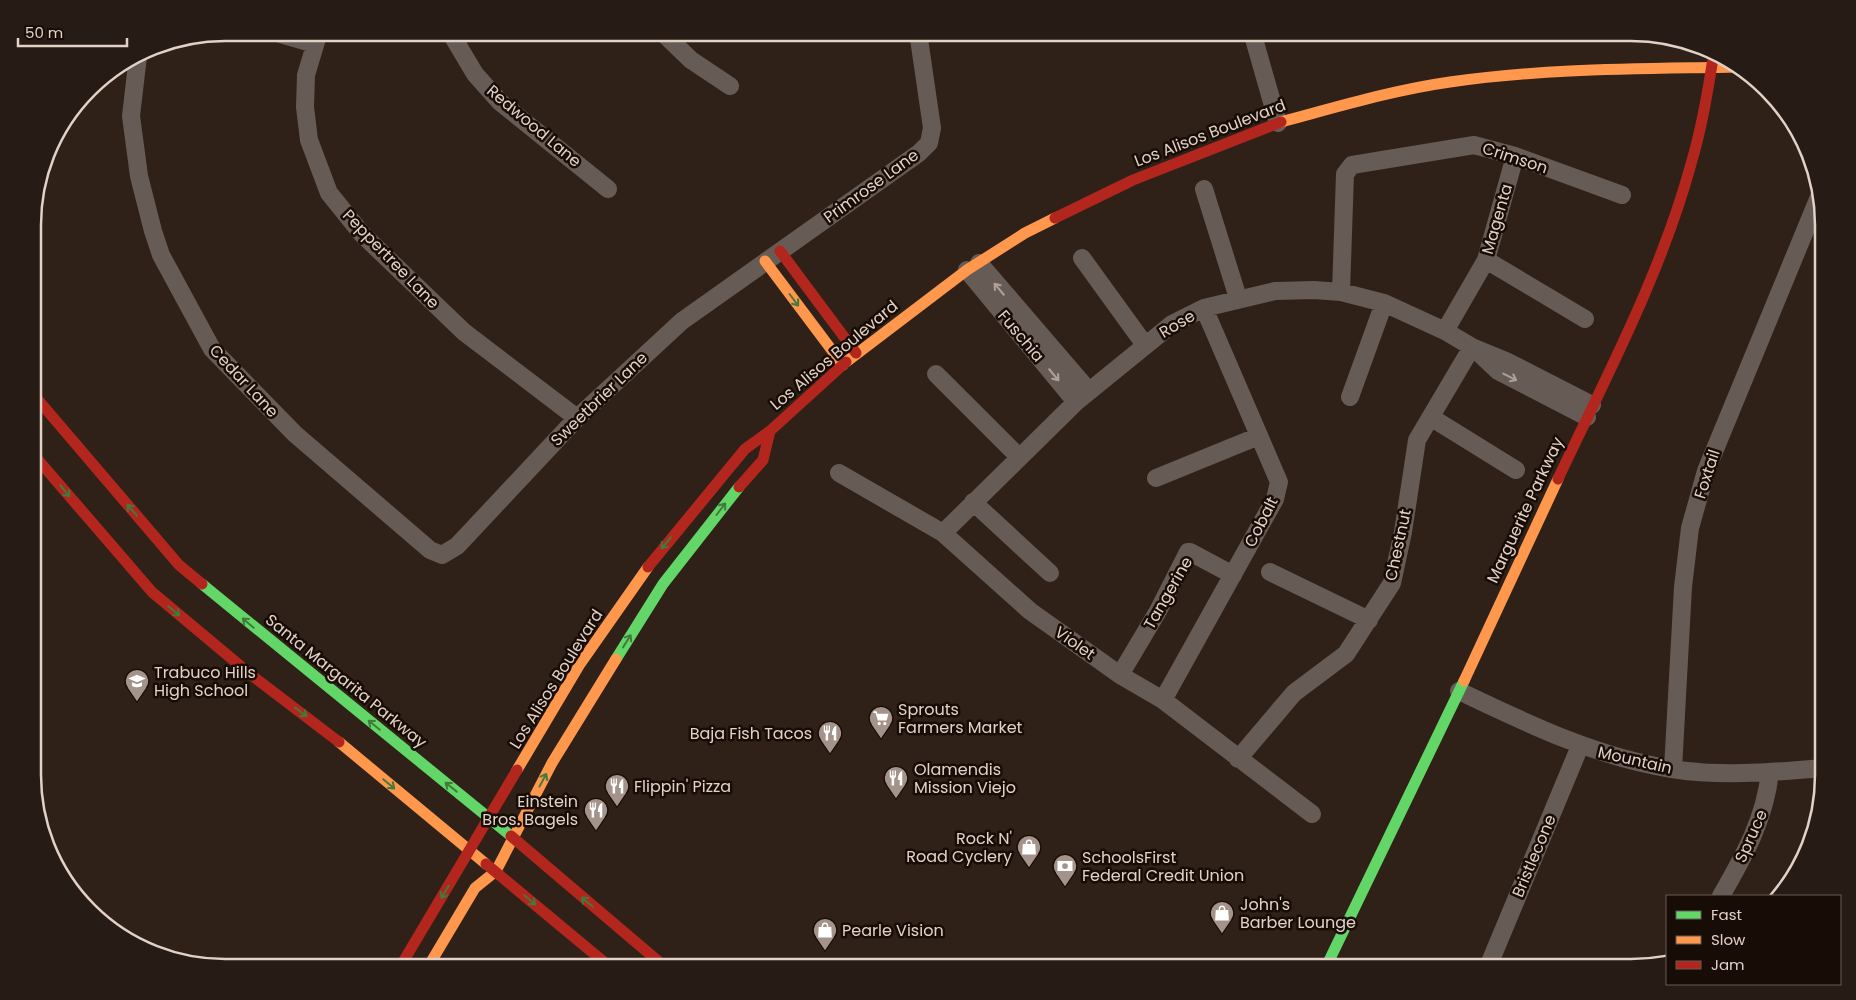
<svg xmlns="http://www.w3.org/2000/svg" width="1856" height="1000" viewBox="0 0 1856 1000" font-family="Poppins,sans-serif">
  <rect width="100%" height="100%" fill="#2f2118"/>
  <g fill="none" stroke-linecap="round" stroke-linejoin="round">
    <path stroke="#665c55" stroke-width="18" d="M274,32L315,44
      M319,32L306,75L305,107L309,140L329,193L362,234L464,332L577,418
      M450,32L475,74L500,102L608,189
      M662,32L691,60L730,86
      M1252,32L1278,123
      M138,56L131,116L139,176L153,231L161,255L212,349L295,434L430,550L442,555L457,546L577,418L682,321L919,153L929,143L932,128L918,32
      M1204,189L1238,298
      M1082,258L1145,345
      M1486,260L1585,319
      M979,263L1089,391
      M967,270L1076,402
      M1341,292L1345,174L1352,165L1474,145L1515,156L1622,195
      M1445,331L1486,260L1515,156
      M1480,354L1498,371L1587,417
      M936,374L1019,457
      M1350,397L1384,303
      M1432,418L1516,470
      M839,473L943,533L1030,611L1120,675L1163,700L1312,814
      M1156,478L1259,436
      M973,502L1050,573
      M943,533L1076,402L1172,324L1204,308L1275,291L1314,290L1341,292L1384,303L1445,331L1472,347L1506,361L1592,405
      M1270,572L1369,620
      M1120,675L1158,611L1188,552H1190L1233,575
      M1459,691C1528,724 1596,757 1672,769C1722,777 1774,772 1823,768
      M1163,700L1275,499L1279,482L1204,308
      M1238,759L1294,693L1346,654L1392,583L1403,532L1417,440L1472,347
      M1673,769L1683,587L1690,528L1706,471L1819,197
      M1721,896C1744,856 1765,819 1770,772
      M1488,967L1580,746"/>
    <path stroke="#63d668" stroke-width="11" d="M202,584L511,836
      M616,659L663,584L739,487
      M1326,967L1464,681"/>
    <path stroke="#ff974d" stroke-width="11" d="M1281,122C1337,107 1393,90 1450,82C1546,68 1642,69 1738,67
      M765,261L843,365
      M846,362L967,270L1025,233L1055,218
      M1464,681L1558,479
      M339,742L486,864
      M517,770L580,664L648,567
      M428,967L475,888L496,871L552,763L616,659"/>
    <path stroke="#b3261e" stroke-width="11" d="M1055,218L1133,180L1281,122
      M780,251L856,353
      M33,394L179,565L202,584
      M33,454L152,592L250,674L339,742
      M1558,479C1606,377 1661,274 1691,164C1702,127 1708,90 1714,52
      M739,487L763,460L770,431
      M648,567L745,449L770,431L846,362
      M511,836L665,967
      M486,864L610,967
      M400,967L517,770"/>
  </g>
  <defs><path id="oneway-shaft" d="M-6 0H5M1.5-3L5.5 0L1.5 3" fill="none" stroke-width="1.6" stroke-linecap="round" stroke-linejoin="round" transform="scale(1.25)"/></defs>
  <g stroke="#b0a299">
    <use href="#oneway-shaft" transform="translate(999 289) rotate(-130)"/>
    <use href="#oneway-shaft" transform="translate(1054 375) rotate(50)"/>
    <use href="#oneway-shaft" transform="translate(1510 377) rotate(27)"/>
  </g>
  <g stroke="#417b3c">
    <use href="#oneway-shaft" transform="translate(794 300) rotate(53)"/>
    <use href="#oneway-shaft" transform="translate(65 491) rotate(50)"/>
    <use href="#oneway-shaft" transform="translate(721 509) rotate(-53)"/>
    <use href="#oneway-shaft" transform="translate(132 510) rotate(-131)"/>
    <use href="#oneway-shaft" transform="translate(666 543) rotate(130)"/>
    <use href="#oneway-shaft" transform="translate(174 611) rotate(40)"/>
    <use href="#oneway-shaft" transform="translate(248 623) rotate(-140)"/>
    <use href="#oneway-shaft" transform="translate(627 641) rotate(-58)"/>
    <use href="#oneway-shaft" transform="translate(301 712) rotate(37)"/>
    <use href="#oneway-shaft" transform="translate(374 725) rotate(-141)"/>
    <use href="#oneway-shaft" transform="translate(543 780) rotate(-62)"/>
    <use href="#oneway-shaft" transform="translate(389 784) rotate(40)"/>
    <use href="#oneway-shaft" transform="translate(451 787) rotate(-141)"/>
    <use href="#oneway-shaft" transform="translate(445 892) rotate(121)"/>
    <use href="#oneway-shaft" transform="translate(530 900) rotate(40)"/>
    <use href="#oneway-shaft" transform="translate(587 902) rotate(-140)"/>
  </g>
  <defs>
    <g id="school-pin" transform="scale(1.25)"><path d="M0 17L-7.5 6A9.5 9.5 0 1 1 7.5 6Z" fill="#a3938a" stroke="#170c06"/><path d="M0-5L7-2L0 1L-7-2ZM-4 1L0 2.5L4 1V4Q0 6-4 4Z" fill="#fff"/></g>
    <g id="supermarket-pin" transform="scale(1.25)"><path d="M0 17L-7.5 6A9.5 9.5 0 1 1 7.5 6Z" fill="#a3938a" stroke="#170c06"/><path d="M-6-5.5h2.5l.6 2H6L4.5 2H-2.5L-4.4-4H-6ZM-1.5 3.2a1.3 1.3 0 1 0 .1 0ZM3 3.2a1.3 1.3 0 1 0 .1 0Z" fill="#fff"/></g>
    <g id="restaurant-pin" transform="scale(1.25)"><path d="M0 17L-7.5 6A9.5 9.5 0 1 1 7.5 6Z" fill="#a3938a" stroke="#170c06"/><path d="M-5-6h1v4h1v-4h1v4h1v-4h1v5L-1.5 .5V6h-2V.5L-5-1ZM5-6V6H3V1.5H1.5Q1.5-4 5-6Z" fill="#fff"/></g>
    <g id="shop-pin" transform="scale(1.25)"><path d="M0 17L-7.5 6A9.5 9.5 0 1 1 7.5 6Z" fill="#a3938a" stroke="#170c06"/><path d="M-5-2.5h2.3a2.7 3.5 0 0 1 5.4 0H5L5.5 6h-11ZM-1.5-2.5h3a1.5 2.3 0 0 0-3 0Z" fill="#fff"/></g>
    <g id="bank-pin" transform="scale(1.25)"><path d="M0 17L-7.5 6A9.5 9.5 0 1 1 7.5 6Z" fill="#a3938a" stroke="#170c06"/><path d="M-6-4H6V4H-6ZM0-2.3a2.3 2.3 0 1 0 0 4.6a2.3 2.3 0 1 0 0-4.6Z" fill="#fff"/></g>
  </defs>
  <g fill-rule="evenodd">
    <use href="#school-pin" x="137" y="681"/>
    <use href="#supermarket-pin" x="881" y="718"/>
    <use href="#restaurant-pin" x="830" y="733"/>
    <use href="#restaurant-pin" x="896" y="778"/>
    <use href="#restaurant-pin" x="617" y="786"/>
    <use href="#restaurant-pin" x="596" y="810"/>
    <use href="#shop-pin" x="1029" y="847"/>
    <use href="#bank-pin" x="1065" y="866"/>
    <use href="#shop-pin" x="1222" y="913"/>
    <use href="#shop-pin" x="825" y="930"/>
  </g>
  <g text-anchor="middle" dominant-baseline="central" stroke-width="5" stroke-linejoin="round" paint-order="stroke">
    <g font-size="16" fill="#e2d1c7" stroke="#170c06">
      <text transform="translate(534 126) rotate(40)">Redwood Lane</text>
      <text transform="translate(1210 133) rotate(-21)">Los Alisos Boulevard</text>
      <text transform="translate(1515 158) rotate(18)">Crimson</text>
      <text transform="translate(871 186) rotate(-36)">Primrose Lane</text>
      <text transform="translate(1497 219) rotate(-74)">Magenta</text>
      <text transform="translate(391 259) rotate(46)">Peppertree Lane</text>
      <text transform="translate(1177 324) rotate(-31)">Rose</text>
      <text transform="translate(1021 336) rotate(50)">Fuschia</text>
      <text transform="translate(834 355) rotate(-40)">Los Alisos Boulevard</text>
      <text transform="translate(244 381) rotate(47)">Cedar Lane</text>
      <text transform="translate(599 399) rotate(-44)">Sweetbrier Lane</text>
      <text transform="translate(1707 474) rotate(-72)">Foxtail</text>
      <text transform="translate(1525 510) rotate(-65)">Marguerite Parkway</text>
      <text transform="translate(1261 522) rotate(-63)">Cobalt</text>
      <text transform="translate(1398 545) rotate(-78)">Chestnut</text>
      <text transform="translate(1168 593) rotate(-60)">Tangerine</text>
      <text transform="translate(1075 643) rotate(35)">Violet</text>
      <text transform="translate(556 679) rotate(-58)">Los Alisos Boulevard</text>
      <text transform="translate(346 681) rotate(39)">Santa Margarita Parkway</text>
      <text transform="translate(1635 760) rotate(13)">Mountain</text>
      <text transform="translate(1751 836) rotate(-66)">Spruce</text>
      <text transform="translate(1534 856) rotate(-67)">Bristlecone</text>
    </g>
    <g font-size="16" fill="#e2d1c7" stroke="#170c06" text-anchor="start">
      <text x="154" y="672">Trabuco Hills<tspan x="154" dy="18">High School</tspan></text>
      <text x="898" y="709">Sprouts<tspan x="898" dy="18">Farmers Market</tspan></text>
      <text x="812" y="733" text-anchor="end">Baja Fish Tacos</text>
      <text x="914" y="769">Olamendis<tspan x="914" dy="18">Mission Viejo</tspan></text>
      <text x="634" y="786">Flippin' Pizza</text>
      <text x="578" y="801" text-anchor="end">Einstein<tspan x="578" dy="18">Bros. Bagels</tspan></text>
      <text x="1012" y="838" text-anchor="end">Rock N'<tspan x="1012" dy="18">Road Cyclery</tspan></text>
      <text x="1082" y="857">SchoolsFirst<tspan x="1082" dy="18">Federal Credit Union</tspan></text>
      <text x="1240" y="904">John's<tspan x="1240" dy="18">Barber Lounge</tspan></text>
      <text x="842" y="930">Pearle Vision</text>
    </g>
  </g>
  <path d="M0 0H1856V1000H0ZM225 41H1631A184 184 0 0 1 1815 225V775A184 184 0 0 1 1631 959H225A184 184 0 0 1 41 775V225A184 184 0 0 1 225 41Z" fill="#271c15" fill-rule="evenodd"/>
  <path fill="none" stroke="#e2d1c7" stroke-width="2.5" d="M225 41H1631A184 184 0 0 1 1815 225V775A184 184 0 0 1 1631 959H225A184 184 0 0 1 41 775V225A184 184 0 0 1 225 41Z"/>
  <rect x="1666" y="895" width="175" height="90" fill="#170c06" stroke="#685b53"/>
  <rect x="1676" y="911" width="25" height="8" fill="#63d668" stroke="#685b53"/>
  <text x="1711" y="920" font-size="15" fill="#e2d1c7">Fast</text>
  <rect x="1676" y="936" width="25" height="8" fill="#ff974d" stroke="#685b53"/>
  <text x="1711" y="945" font-size="15" fill="#e2d1c7">Slow</text>
  <rect x="1676" y="961" width="25" height="8" fill="#b3261e" stroke="#685b53"/>
  <text x="1711" y="970" font-size="15" fill="#e2d1c7">Jam</text>
  <path d="M18 38v8h109v-8" fill="none" stroke="#e2d1c7" stroke-width="2.5"/>
  <text x="25" y="38" font-size="15" fill="#e2d1c7" stroke="#170c06" stroke-width="4" paint-order="stroke">50 m</text>
</svg>
